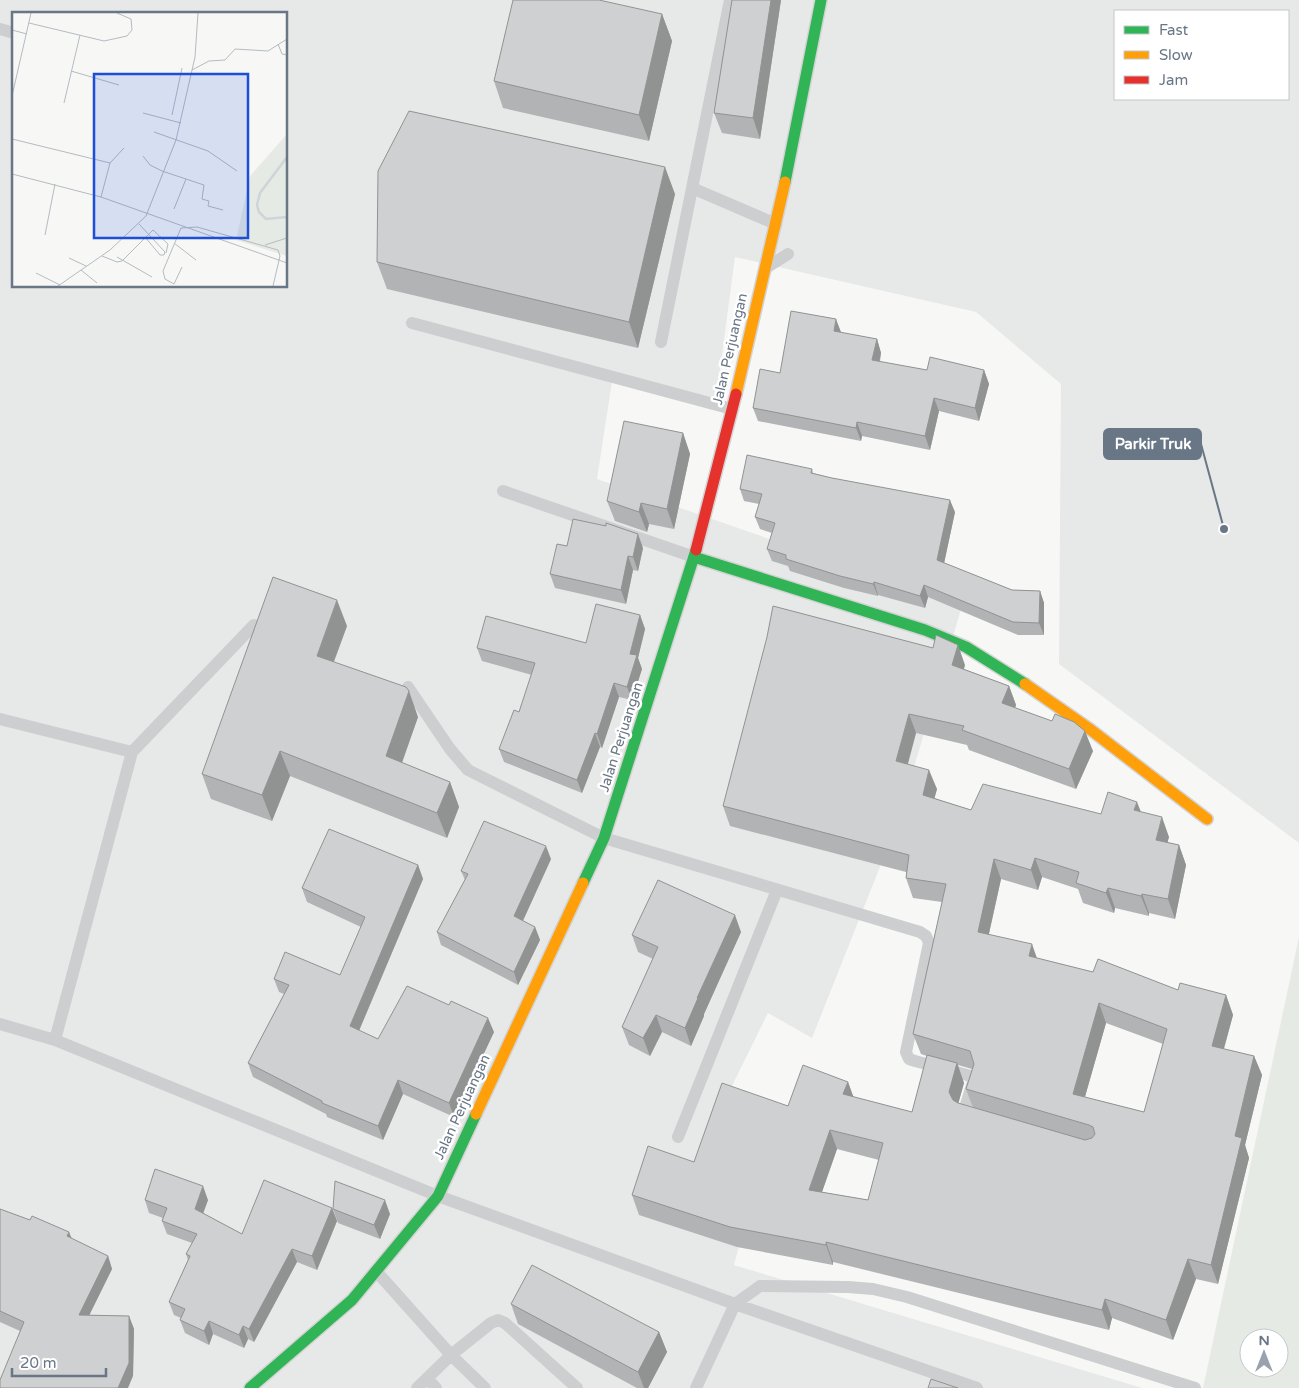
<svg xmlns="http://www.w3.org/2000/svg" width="1299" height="1388" viewBox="0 0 1299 1388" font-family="'Varela Round',sans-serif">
  <rect width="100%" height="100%" fill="#f7f7f6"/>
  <path fill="#e7e9e8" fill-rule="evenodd" d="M0,0H1299V843L1059,664L1061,384L976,312L735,257L716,400L613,375L597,479L962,606L897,824L812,1038L768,1013L698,1155L757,1178L734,1265L1142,1388H0ZM1115,11H1288V99H1115ZM14,14H286V286H14Z"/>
  <path fill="#e6eae4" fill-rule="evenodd" d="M1299,937V1388H1203ZM1249,1338H1279V1368H1249Z"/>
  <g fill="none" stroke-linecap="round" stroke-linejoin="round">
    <g stroke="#d3d3d4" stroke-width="14">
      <path id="fast" d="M785,182L821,0
        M694,557L925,630L966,647L1025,684
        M583,883L604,838L696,550
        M250,1388L352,1300L438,1196L476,1114"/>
    </g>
    <g stroke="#d3d3d4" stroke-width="14">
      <path id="slow" d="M736,394L785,182
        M1025,684L1091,730L1207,819
        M476,1114L583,883"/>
    </g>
    <g stroke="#d3d3d4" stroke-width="14">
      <path id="jam" d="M696,550L736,394"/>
    </g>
    <path stroke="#cccecf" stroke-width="12" d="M0,29L14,33
      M692,188L776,224
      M769,266L788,254
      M412,323L732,409
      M661,342L730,0
      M503,491L694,557
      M408,687L450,749L468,770L604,838L920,932L926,936L929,943L906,1052L909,1059L915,1061L971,1076L973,1082L964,1111L967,1115L973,1116
      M0,719L132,752
      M0,1024L55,1040L438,1196L735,1304L977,1388
      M55,1040L132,752L254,625
      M678,1137L777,890
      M376,1271L451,1355L485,1388
      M427,1378L436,1388
      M417,1388L451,1355L491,1323L498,1320L505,1323L577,1388
      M696,1388L735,1304L760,1286L848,1287L873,1289L907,1297L1195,1388"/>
    <use href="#fast" stroke="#30b455" stroke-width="11"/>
    <use href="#slow" stroke="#ff9f0a" stroke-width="11"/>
    <use href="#jam" stroke="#e5322d" stroke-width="11"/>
  </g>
  <path fill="#b2b3b4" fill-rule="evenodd" d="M732,0H781L760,139L722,133L714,113Z
    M662,14L672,41L649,141L503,108L494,81Z
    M675,194L638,348L387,289L377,262Z
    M841,333L877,339L881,353L880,362L927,370H984L989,384L979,421L939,411L930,450L862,436L861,441L758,421L753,408L780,373Z
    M683,433L690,454L674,529L649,524L647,532L615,521L607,501Z
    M812,469L813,473L955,512L944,563L1012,590L1040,591L1044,603V635H1018L928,597L925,608L878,595V596L844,588L790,571L788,566L772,561L767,549L772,533L760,529L755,517L759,504L744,501L740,489Z
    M567,546L643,548L638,571L633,570L626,604L555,588L550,574Z
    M640,615L645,629L638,658L642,669L632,700L619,697L602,748L600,747L582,793L504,762L499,749L519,712L532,675L482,661L477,648L586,643Z
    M347,626L334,662L418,717L402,763L450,782L459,807L447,838L290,776L272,821L211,799L202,774Z
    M965,665L964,669L1009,686L1016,705L1015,708L1093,751L1076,789L969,750L967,745L916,733L908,764L937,789L934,798L971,810L1101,814L1141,812L1169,837L1167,842L1179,845L1186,865L1175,919L1149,913V916L1115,908L1114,913L1083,903L1078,889L1042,877L1038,890L1001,879L989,934L1037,958L1093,972L1178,990L1226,995L1233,1015L1224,1049L1254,1056L1262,1075L1245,1145L1249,1158L1218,1284L1196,1279L1173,1340L1112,1318L1109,1330L833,1262V1265L737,1247L639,1215L632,1195L694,1162L788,1106L848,1082L853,1097L912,1112L927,1056L921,1054L913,1034L942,902L913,898L906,878V872L730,826L723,806ZM1106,1023L1163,1044L1144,1112L1085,1097ZM958,1065L972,1069L966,1089L973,1108L958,1103L964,1083ZM837,1149L879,1160L868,1200L822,1192Z
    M551,859L523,921L535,927L540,940L518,985L441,945L437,932L465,880L461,871Z
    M418,865L423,879L359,1031L378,1039L494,1032L454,1117L403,1094L383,1140L327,1117L326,1114L253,1077L248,1063L284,994L279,992L274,979L340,975L361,927L307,902L302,888Z
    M741,932L704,1014V1016L691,1046L662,1032L650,1056L629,1045L622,1027L653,959L638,952L632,935Z
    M145,1200H208L203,1213L242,1234L332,1208L337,1221L317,1270L297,1262L254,1342L248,1339L244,1348L213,1334L209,1345L185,1333L180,1320L181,1318L174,1315L169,1302L188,1260L186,1254L192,1243L167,1234L162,1221L163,1218L149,1213Z
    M0,1209L30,1220L69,1232L71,1239L108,1256L112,1269L89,1315L129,1316L134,1329L133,1376L20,1331L0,1322Z
    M333,1209L390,1214L380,1239L338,1223Z
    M511,1304L659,1332L667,1352L648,1388H637L518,1324Z"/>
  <path fill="#919292" d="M771,0H781L760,139L753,118Z
    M662,14L672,41L649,141L639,115Z
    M665,167L675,194L638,348L629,322Z
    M836,319L841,332L839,344L834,331Z
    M877,339L881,353L877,373L872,360Z
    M984,370L989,384L979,421L975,408Z
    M934,398L939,411L930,450L925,436Z
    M857,422L862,436L861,441L856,428Z
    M683,433L690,454L674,529L667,509Z
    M950,500L955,512L942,573L937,560Z
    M641,503L649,524L647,532L639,512Z
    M638,534L643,548L638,571L633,557Z
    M628,556L633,570L626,604L621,590Z
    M874,582L878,595V596L873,584Z
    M924,585L928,597L925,608L920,596Z
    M1040,591L1044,603V635L1039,623Z
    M337,600L347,626L326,682L317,656Z
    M640,615L645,629L638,658L642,669L632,700L627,687L630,654Z
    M958,645L965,665L959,684L952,665Z
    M614,683L619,697L602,748L597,734Z
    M1009,686L1016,705L1009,723L1002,703Z
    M409,691L418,717L395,782L386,756Z
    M909,714L916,733L903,781L896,761Z
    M1085,731L1093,751L1076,789L1069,769Z
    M595,733L600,747L582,793L577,780Z
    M280,751L290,776L272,821L262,795Z
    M929,770L937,789L930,815L923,795Z
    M450,782L459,807L447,838L437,813Z
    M1137,802L1145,822L1134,810Z
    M1162,817L1169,837L1163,860L1156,840Z
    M1179,845L1186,865L1175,919L1168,899Z
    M546,846L551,859L519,929L514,916Z
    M1035,858L1042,877L1038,890L1031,870Z
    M994,859L1001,879L985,951L978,932Z
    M418,865L423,879L355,1040L350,1026Z
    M1108,888L1115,908L1114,913L1106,893Z
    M1142,894L1149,913V916L1141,896Z
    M735,915L741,932L704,1014V1016L691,1046L685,1028L697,998Z
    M535,927L540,940L518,985L514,972Z
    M1032,944L1039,964L1029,956Z
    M1226,995L1233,1015L1219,1066L1212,1046Z
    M1099,1003L1106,1023L1080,1114L1073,1094Z
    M656,1015L662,1032L650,1056L643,1038Z
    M488,1018L494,1032L454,1117L449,1103Z
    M1254,1056L1262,1075L1245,1145L1249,1158L1218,1284L1211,1265L1235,1136Z
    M957,1063L964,1083L956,1112L949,1092Z
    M398,1080L403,1094L383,1140L378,1126Z
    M848,1082L855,1101L843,1094Z
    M830,1130L837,1149L816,1209L809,1190Z
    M203,1186L208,1200L200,1222L195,1209Z
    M385,1200L390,1214L380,1239L374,1225Z
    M332,1208L337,1221L317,1270L312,1256Z
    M69,1232L74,1244L67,1236Z
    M826,1242L833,1262V1265L826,1245Z
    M292,1249L297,1262L254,1342L249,1329Z
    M108,1256L112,1269L83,1328L79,1315Z
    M1188,1259L1196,1279L1173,1340L1166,1320Z
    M1105,1299L1112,1318L1109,1330L1102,1310Z
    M129,1316L134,1329L133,1376L128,1388H118Z
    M209,1321L213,1334L209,1345L204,1331Z
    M243,1326L248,1339L244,1348L239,1335Z
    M659,1332L667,1352L648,1388H644L638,1372Z"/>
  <path fill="#cfd0d1" stroke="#919292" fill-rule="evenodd" d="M513,0H599L662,14L639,115L494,81Z
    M732,0H771L753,118L714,113Z
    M409,111L665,167L629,322L377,262L378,171Z
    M791,311L836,319L834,331L877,339L872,360L927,370L930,357L984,370L975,408L934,398L925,436L857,422L856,428L753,408L760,369L780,373Z
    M624,421L683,433L667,509L641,503L639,512L607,501Z
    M747,455L812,469L811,473L832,478L950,500L937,560L1012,590L1040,591L1039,623L1013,622L924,585L920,596L874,582L873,584L840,576L786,559V555L767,549L775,523L755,517L762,494L740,489Z
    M573,519L606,526V523L638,534L633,557L628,556L621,590L550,574L557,544L567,546Z
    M273,577L337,600L317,656L406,687L409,691L386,756L450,782L437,813L280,751L262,795L202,774Z
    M596,604L640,615L630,654L637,655L627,687L614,683L597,734L595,733L577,780L499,749L514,710L519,712L535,663L477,648L486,616L586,643Z
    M773,606L933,648L936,635L958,645L952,665L1009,686L1002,703L1052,721L1055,714L1074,722L1085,731L1069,769L962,730L964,726L909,714L896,761L929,770L923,795L971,810L983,784L1101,814L1108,792L1137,802L1134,810L1162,817L1156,840L1179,845L1168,899L1142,894L1141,896L1108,888L1106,893L1076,883L1079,872L1035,858L1031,870L994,859L978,932L1032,944L1029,956L1093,972L1098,959L1178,990L1180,983L1226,995L1212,1046L1254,1056L1235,1136L1242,1138L1211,1265L1188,1259L1166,1320L1105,1299L1102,1310L826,1242V1245L730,1227L632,1195L648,1146L694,1162L722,1083L788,1106L803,1065L848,1082L843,1094L912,1112L927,1055L957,1063L949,1092L953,1100L958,1103L1085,1140L1092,1138L1095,1134L1093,1127L1089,1125L966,1089L974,1064L970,1051L913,1034L946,884L906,878L909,855L723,806L767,637ZM1099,1003L1167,1029L1144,1112L1073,1094ZM830,1130L883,1143L868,1200L809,1190Z
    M484,821L546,846L514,916L535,927L514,972L437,932L468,874L461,871Z
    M329,829L418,865L350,1026L378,1039L407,986L449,1005L451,1001L488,1018L449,1103L398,1080L378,1126L322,1103V1101L248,1063L289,985L274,979L285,952L340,975L365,917L302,888Z
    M658,880L735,915L697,998H698L685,1028L656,1015L643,1038L622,1027L658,947L632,935Z
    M155,1169L203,1186L195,1209L242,1234L264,1180L332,1208L312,1256L292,1249L249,1329L243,1326L239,1335L209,1321L204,1331L180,1320L185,1309L169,1302L190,1256L186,1254L197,1234L162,1221L167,1208L145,1200Z
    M335,1181L385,1200L374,1225L333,1209Z
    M0,1209L30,1220L32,1216L69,1232L67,1236L108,1256L79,1315L129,1316V1363L118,1388H0V1380L24,1322L0,1311Z
    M532,1265L659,1332L638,1372L511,1304Z
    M931,1379L958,1388H928Z"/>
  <g text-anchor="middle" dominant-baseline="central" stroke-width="5" stroke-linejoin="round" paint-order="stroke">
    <g font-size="14" fill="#687685" stroke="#fff">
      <text transform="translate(730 349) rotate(-77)">Jalan Perjuangan</text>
      <text transform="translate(621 737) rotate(-72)">Jalan Perjuangan</text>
      <text transform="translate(462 1107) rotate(-65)">Jalan Perjuangan</text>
    </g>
  </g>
  <g transform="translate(12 12)">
    <rect width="275" height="275" fill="#f7f7f6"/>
    <path d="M275,122V244L224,228L238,164Z" fill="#e6eae4"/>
    <path fill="none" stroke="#ced5d9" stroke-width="2.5" d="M275,145L248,181L245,193L247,200L254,207L275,205"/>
    <path fill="none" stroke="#b5bbc2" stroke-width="1" d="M17,11L92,29L115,24L120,18L119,7L105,1M0,18L15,22M266,32L270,42L275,43M180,58L197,49L213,48L223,37L256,39L275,27M59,59L107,73M0,84L19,1M52,91L68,23M131,101L169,111M160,103L170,56M142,120L196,139L225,159M0,127L98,151M131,144L138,153L150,159L192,173L190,187L197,189L196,194L211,198M0,162L89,185L275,251M89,185L98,151L112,136M162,197L174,167M127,212L153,240L152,243H148L133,225M33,223L43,172M162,231L184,248M253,233L275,226M90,244L105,250L110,249L141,218L156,232L154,241M105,245L140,265M57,246L74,254M170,255L162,272L153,267L151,259L169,216L185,215L266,238L268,244L261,274M69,258L85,271M24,261L48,273M46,274L98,238L134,204L164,128L183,45L186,1"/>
    <path fill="#1d4ed8" fill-opacity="0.15" stroke="#1d4ed8" stroke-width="2.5" d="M82,62H236V226H82Z"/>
    <rect width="275" height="275" fill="none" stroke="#687685" stroke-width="2.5"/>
  </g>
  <path fill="none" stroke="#687685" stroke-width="2" d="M1224 529L1201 444"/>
  <circle fill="#687685" stroke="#fff" stroke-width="2" cx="1224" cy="529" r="5"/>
  <rect fill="#687685" stroke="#687685" stroke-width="2" x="1104" y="429" width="97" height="30" rx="5"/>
  <g font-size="15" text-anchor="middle" font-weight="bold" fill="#fff">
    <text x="1153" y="449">Parkir Truk</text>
  </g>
  <rect x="1114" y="10" width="175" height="90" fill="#ffffff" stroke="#c3c8ce"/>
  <rect x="1124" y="26" width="25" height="8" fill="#30b455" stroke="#c3c8ce"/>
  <text x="1159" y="35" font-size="15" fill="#687685">Fast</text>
  <rect x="1124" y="51" width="25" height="8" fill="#ff9f0a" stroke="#c3c8ce"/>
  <text x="1159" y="60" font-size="15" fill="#687685">Slow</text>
  <rect x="1124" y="76" width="25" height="8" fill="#e5322d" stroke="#c3c8ce"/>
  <text x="1159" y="85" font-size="15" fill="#687685">Jam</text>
  <g transform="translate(1264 1353)"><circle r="24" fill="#ffffff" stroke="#c3c8ce"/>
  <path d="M0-4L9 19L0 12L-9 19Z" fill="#9aa3ad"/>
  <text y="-8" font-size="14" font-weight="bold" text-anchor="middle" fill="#687685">N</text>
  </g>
  <path d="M12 1368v8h94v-8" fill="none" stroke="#687685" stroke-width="2.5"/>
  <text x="20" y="1368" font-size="15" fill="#687685" stroke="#ffffff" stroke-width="4" paint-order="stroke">20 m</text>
</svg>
